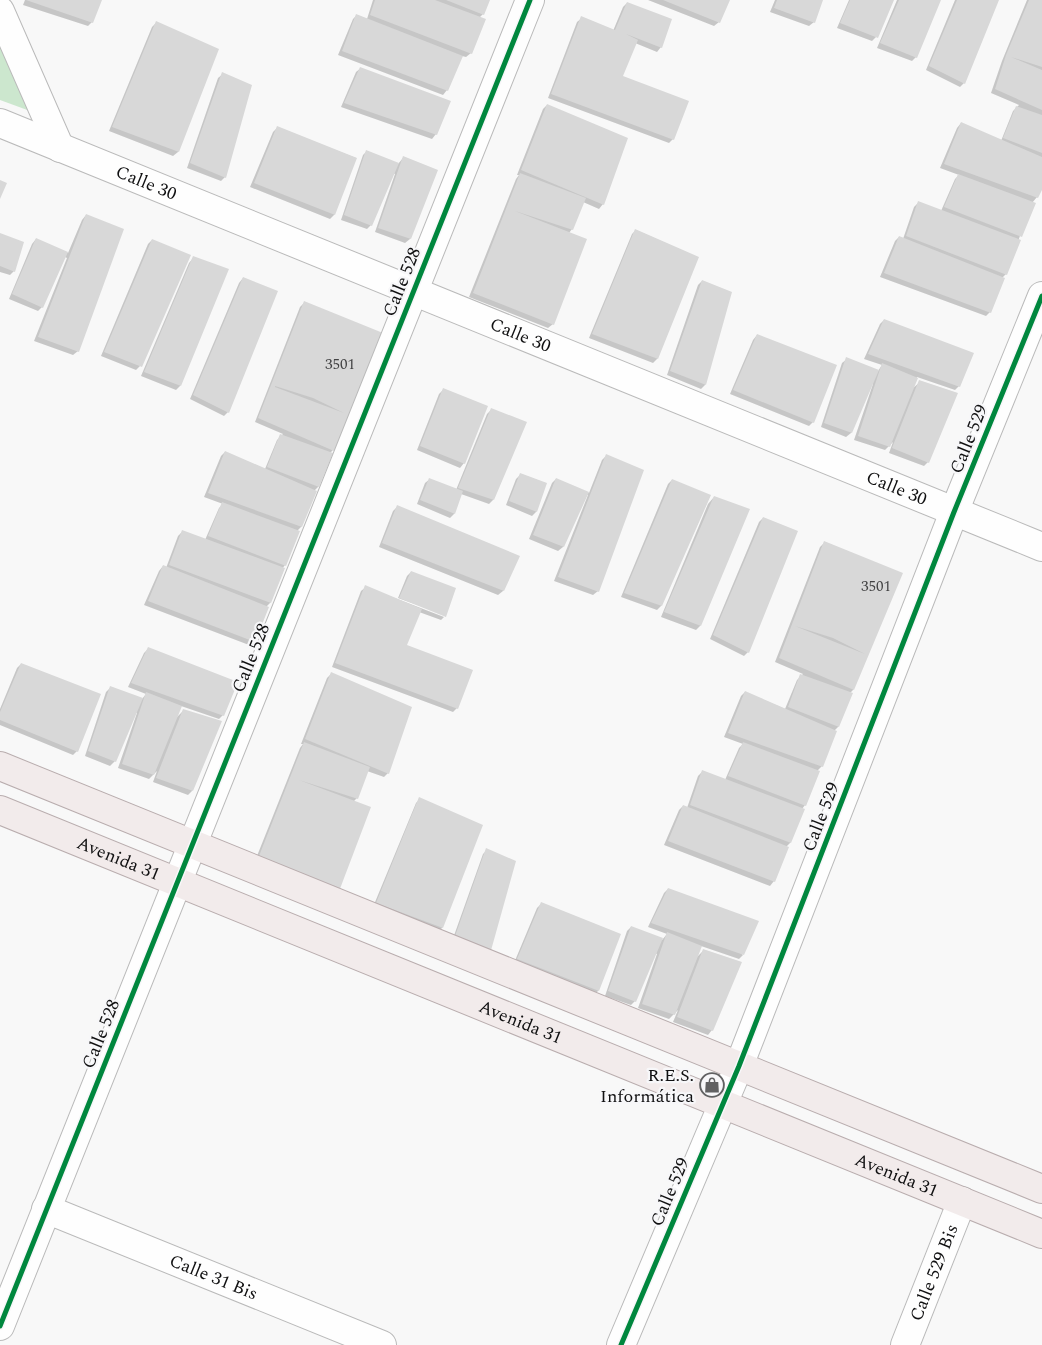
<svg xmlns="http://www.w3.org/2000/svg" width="1042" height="1345" viewBox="0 0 1042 1345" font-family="Spectral,serif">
  <rect width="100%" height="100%" fill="#f8f8f8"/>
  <path fill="#cce7ce" d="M0,35L30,111L0,100Z"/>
  <path fill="#0003" d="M25,0H101L92,22L88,26L23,5Z
    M373,0H489L483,14L479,18L471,53L466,57L462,56L447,90L443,95L338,55L353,19L357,15L367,19Z
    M648,0H728L719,22L714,26Z
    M775,0H822L814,22L809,26L770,12Z
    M849,0H893L876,37L872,41L837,28Z
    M897,0H940L916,57L912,61L877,48Z
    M955,0H997L964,83L960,87L926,70Z
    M1027,0H1042V186L1037,197L1032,203L1006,274L1002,278L990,312L986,316L880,277L895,241L899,237L903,239L914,207L918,203L941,211L955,179L959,175L940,168L957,128L961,123L1001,141L1013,111L1019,105L991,93L1002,61Z
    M627,3L661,47L657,52L635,43L621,76L673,139L669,143L548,98L577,22L582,18L613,31L623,7Z
    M156,23L217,50L178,152L173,156L109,131L152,27Z
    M361,68L436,134L432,139L341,107L356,72Z
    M223,74L225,177L221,181L187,168L218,78Z
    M547,105L603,204L599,209L583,202L572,229L569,233L553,324L548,328L469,297L516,179L519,175H517L543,109Z
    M277,128L356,158L334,215L330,219L250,187L273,132Z
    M367,151L398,164L403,158L410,239L405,243L375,232L395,174L393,173L371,225L367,229L341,220L363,155Z
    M86,215L78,351L73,355L34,341L67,258L65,257L42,307L38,311L9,299L32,244L36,239L68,253L82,220Z
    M636,230L697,257L657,359L653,363L589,338L632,234Z
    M0,234L14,271L10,275L0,272Z
    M152,240L140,366L136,370L101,356L148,244Z
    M194,257L180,386L176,390L141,376L189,263Z
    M243,278L228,412L224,416L190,399L239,283Z
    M702,281L705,385L701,389L667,375L698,285Z
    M304,303L381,334L333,450L330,453L331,454L318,487L314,491L301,527L297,531L285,565L282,569H284L270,603L266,607L254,641L249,645L144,605L159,571L163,566L166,568L178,536L182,532L205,540L219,508L223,504L204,497L221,456L225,452L265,469L277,440L283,434L255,422L300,307Z
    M884,320L959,386L955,390L917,377L912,389L920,382L928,462L924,466L889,453L893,442L885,450L854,440L873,384L871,383L851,433L846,437L821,427L842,363L847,359L878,371L882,365L864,359L880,324Z
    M757,335L813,422L809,426L730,394L753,340Z
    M443,390L464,463L460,468L417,450L439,394Z
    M491,410L493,500L489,504L461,494L454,514L450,518L417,504L425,483L430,479L456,490L487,414Z
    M606,456L598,591L593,595L554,581L588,495H586L563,547L558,551L529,539L552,483L556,479L589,493L602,460Z
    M521,474L545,483L536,512L532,516L506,505L516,479Z
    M672,480L710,496L661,606L657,610L621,597L668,484Z
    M714,497L700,626L696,630L661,617L708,504Z
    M397,507L518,557L503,591L498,595L379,547L393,511Z
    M763,518L748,652L744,656L710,639L759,522Z
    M825,542L901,574L853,690L850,693L851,694L838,727L834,731L822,766L817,771L805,805L802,809H804L790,843L786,847L774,881L770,886L664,845L679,810L683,806L687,808L698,776L702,772L725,780L739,748L743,744L724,737L741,696L745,692L785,709L797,680L803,674L775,662L820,547Z
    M411,572L455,589L445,617V615L398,598L407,576Z
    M366,587L444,617L441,620L419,612L405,645L457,708L453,712L332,667L361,591Z
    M148,649L223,715L219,719L181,706L176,718L183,711L192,791L188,795L153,782L157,771L149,779L118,768L137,713L135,712L115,761L110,766L85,756L106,692L111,687L142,699L146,694L128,687L144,653Z
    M21,664L77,751L73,755L0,725V709L17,668Z
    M331,674L388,773L384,777L367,771L357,798L353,802L253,866L300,748L303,744H301L327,678Z
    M420,799L481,826L442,928L438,932L373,907L416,803Z
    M487,850L515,862L451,944L483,854Z
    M668,889L743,955L739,959L701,946L696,958L704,950L712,1030L708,1035L673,1022L678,1010L669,1019L638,1008L657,954L655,953L635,1001L631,1005L605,996L627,931L631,927L662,940L667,934L648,927L664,893Z
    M541,904L619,934L598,991L594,995L514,963L537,908Z"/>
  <path fill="#d8d8d8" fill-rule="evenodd" d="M26,0H102L93,23Z
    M375,0H435L486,19L472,54L370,15Z
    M446,0H490L484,15Z
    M663,0H730L720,23Z
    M777,0H823L815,23L774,8Z
    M850,0H894L878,38L840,23Z
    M899,0H941L917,58L880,43Z
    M957,0H999L965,84L929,66Z
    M1029,0H1042V67L1011,57L1042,70V110L995,89L1006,55Z
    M627,2L672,19L662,48L626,34L638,40L623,76L689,101L674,140L551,94L581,16L615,30Z
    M356,14L463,56L448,91L342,51Z
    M156,21L219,49L179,152L112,127Z
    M360,67L451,101L437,135L344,103Z
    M222,72L252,85L226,178L190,163Z
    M547,104L628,138L604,205L521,170Z
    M1016,106L1042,115V153L1003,138Z
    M961,122L1042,157V190L1038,198L944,164Z
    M277,126L357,158L335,215L254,183Z
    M366,150L399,163L372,226L344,215Z
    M403,156L438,170L411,239L378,228Z
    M520,173L586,198L573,230L515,211L587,239L554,325L473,293Z
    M958,174L1036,203L1022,237L944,207Z
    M0,180L7,183L0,199Z
    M918,201L1021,240L1007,275L906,236Z
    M86,214L124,229L79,352L38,337Z
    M635,229L699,257L658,359L592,334Z
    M0,233L24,242L15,272L0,266Z
    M899,236L1005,278L991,313L884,273Z
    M36,238L68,252L43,308L12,294Z
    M152,239L191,255L142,367L104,352Z
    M193,256L229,269L181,386L144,372Z
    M243,277L278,291L229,413L193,395Z
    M702,280L732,292L706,385L670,371Z
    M304,301L383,333L334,451L258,418ZM275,386L313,398L344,413L275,387Z
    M884,319L974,353L960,387L868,354Z
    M757,334L837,365L814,423L733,390Z
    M846,357L879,370L852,433L824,423Z
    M882,363L918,378L890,447L858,436Z
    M919,380L958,393L929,463L892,448Z
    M443,388L488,406L465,464L420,446Z
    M491,408L527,422L494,500L458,488Z
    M280,434L333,453L319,487L267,467Z
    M225,451L317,491L302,527L208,493Z
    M606,454L644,470L599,592L558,577Z
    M520,473L547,483L537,512L509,501Z
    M429,478L463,491L455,514L420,500Z
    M556,478L589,492L564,547L533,535Z
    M672,479L711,495L662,606L624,593Z
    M714,496L750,509L701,626L664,612Z
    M222,502L300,531L286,566L208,536Z
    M397,505L520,556L504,591L382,543Z
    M763,517L798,531L749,653L713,635Z
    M182,530L285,568L271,603L169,565Z
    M824,541L903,573L854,690L779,658ZM795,626L833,638L865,654Z
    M163,565L269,607L255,642L148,601Z
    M411,571L456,588L446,617L399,598Z
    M365,585L422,609L407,645L473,670L458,709L335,663Z
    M148,647L238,682L224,716L131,683Z
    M21,663L101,694L78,752L0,720V712Z
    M331,672L412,707L389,774L305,739Z
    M800,674L853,693L839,727L788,707Z
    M110,686L143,698L116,762L88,751Z
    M745,691L837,731L823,767L728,733Z
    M146,692L182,706L154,775L122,764Z
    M183,709L222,721L193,791L156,778Z
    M304,742L370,767L358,799L299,780L371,807L338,894L257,861Z
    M743,742L820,771L806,806L728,776Z
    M702,770L805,809L791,843L690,805Z
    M419,797L483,825L443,928L376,903Z
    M683,805L789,847L775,882L668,841Z
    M486,848L516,861L490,954L454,939Z
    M668,888L759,921L744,955L651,923Z
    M541,902L621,934L599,991L517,959Z
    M631,926L663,938L636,1002L608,991Z
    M667,932L702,946L675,1015L642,1004Z
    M703,949L742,962L713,1031L677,1017Z"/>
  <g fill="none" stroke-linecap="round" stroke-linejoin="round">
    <g stroke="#bababa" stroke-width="30">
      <g id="minor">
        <path d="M0,11L60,148"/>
        <path id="s1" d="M0,123L1042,547"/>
        <path id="s2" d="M46,1209L382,1345"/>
        <path d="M0,1326L530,0"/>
        <path d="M621,1345L739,1066L954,512L1042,296"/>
        <path id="s3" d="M905,1345L962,1201"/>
      </g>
    </g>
    <g stroke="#b9adae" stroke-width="30">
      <g id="major">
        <path d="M0,766L1042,1189"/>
        <path id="s4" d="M0,810L1042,1234"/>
      </g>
    </g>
    <use href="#minor" stroke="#fefefe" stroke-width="28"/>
    <use href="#major" stroke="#f2ebeb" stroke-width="28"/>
    <g stroke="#f7f7f9" stroke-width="8">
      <path id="cycleway" d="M0,1326L530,0
        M621,1345L739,1066L954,512L1042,296"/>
    </g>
    <use href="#cycleway" stroke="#00873e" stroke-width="5"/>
  </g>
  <defs>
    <g id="shop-ring" transform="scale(1.25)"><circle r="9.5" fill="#f7f7f9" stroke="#616162" stroke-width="1.5"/><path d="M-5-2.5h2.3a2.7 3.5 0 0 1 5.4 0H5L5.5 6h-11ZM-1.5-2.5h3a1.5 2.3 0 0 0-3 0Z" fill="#616162"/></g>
  </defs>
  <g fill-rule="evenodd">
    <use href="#shop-ring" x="712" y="1085"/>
  </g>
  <g text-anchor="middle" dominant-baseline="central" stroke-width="4.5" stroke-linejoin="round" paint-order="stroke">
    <g font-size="15" fill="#424243">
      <text x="340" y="364">3501</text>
      <text x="876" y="586">3501</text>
    </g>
    <g font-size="18" fill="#101011" stroke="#f7f7f9">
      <text stroke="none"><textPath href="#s1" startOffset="158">Calle 30</textPath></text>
      <text transform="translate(402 282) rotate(-68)">Calle 528</text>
      <text stroke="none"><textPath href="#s1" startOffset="562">Calle 30</textPath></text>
      <text transform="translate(969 439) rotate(-68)">Calle 529</text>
      <text stroke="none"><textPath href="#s1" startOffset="968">Calle 30</textPath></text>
      <text transform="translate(251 658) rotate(-68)">Calle 528</text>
      <text transform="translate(821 817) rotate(-69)">Calle 529</text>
      <text stroke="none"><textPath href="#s4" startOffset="128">Avenida 31</textPath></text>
      <text stroke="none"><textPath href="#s4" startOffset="562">Avenida 31</textPath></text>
      <text transform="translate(101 1034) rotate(-68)">Calle 528</text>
      <text stroke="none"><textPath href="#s4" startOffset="968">Avenida 31</textPath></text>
      <text transform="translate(670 1192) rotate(-67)">Calle 529</text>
      <text stroke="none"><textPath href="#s3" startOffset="78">Calle 529 Bis</textPath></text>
      <text stroke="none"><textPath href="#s2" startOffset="181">Calle 31 Bis</textPath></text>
    </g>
    <g font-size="18" fill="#101011" stroke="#f7f7f9" text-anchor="end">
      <text x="694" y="1075">R.E.S.<tspan x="694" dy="21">Informática</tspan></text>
    </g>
  </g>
</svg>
